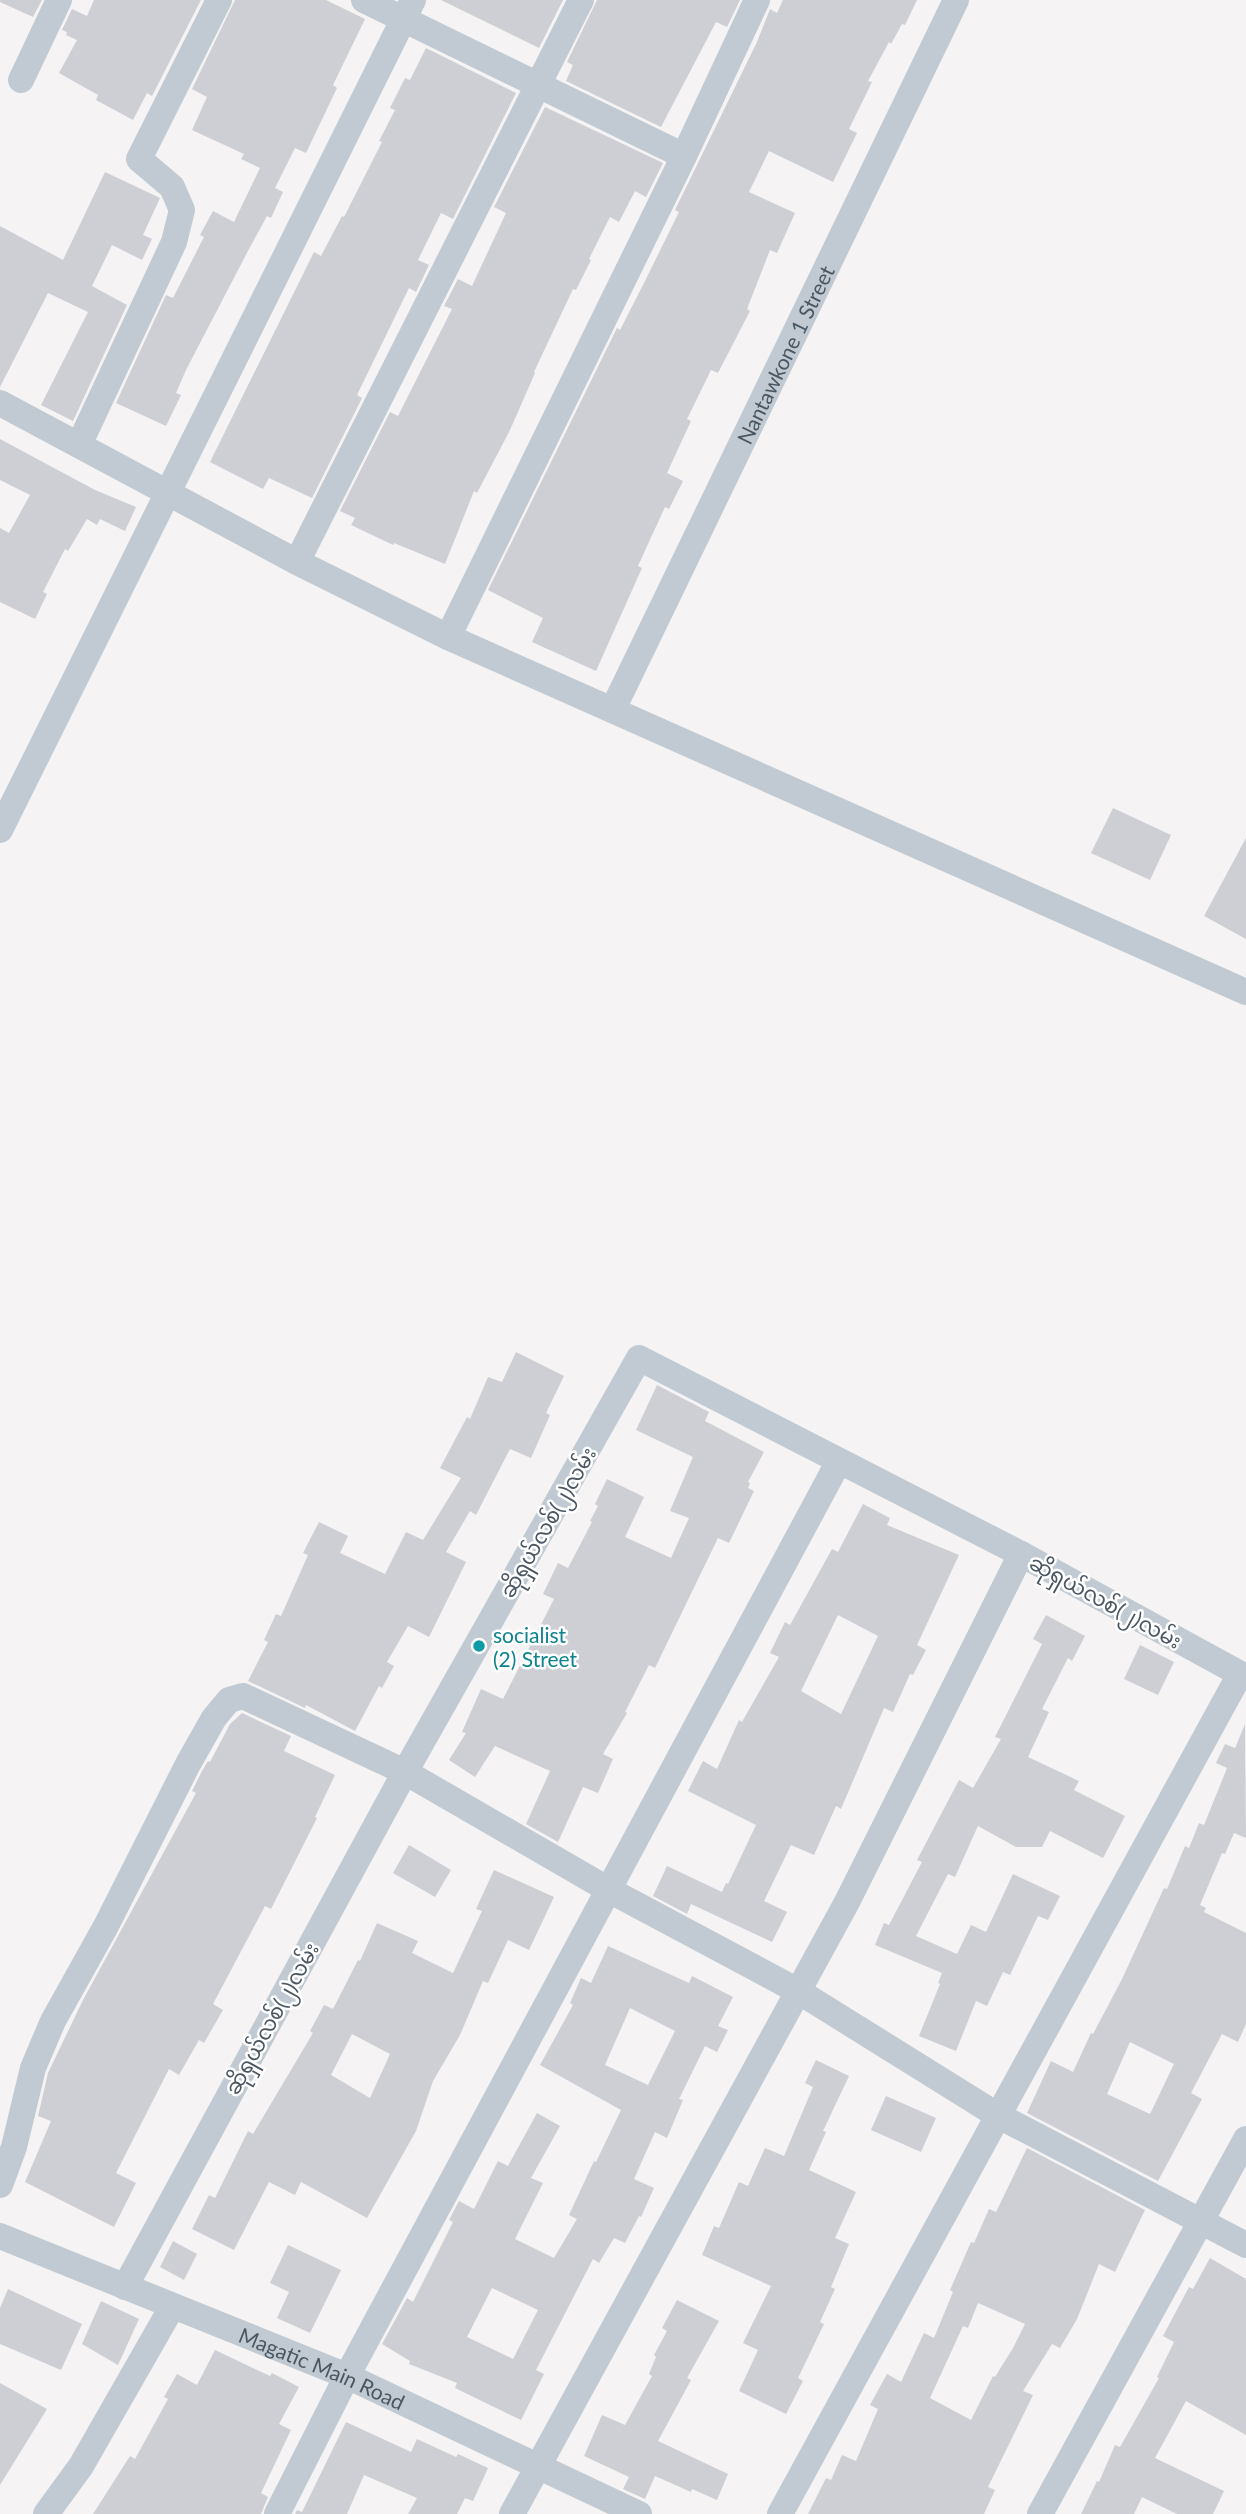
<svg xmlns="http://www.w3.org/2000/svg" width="1246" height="2514" viewBox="0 0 1246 2514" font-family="Lato,'Noto Sans Myanmar',sans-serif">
  <rect width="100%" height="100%" fill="#f5f3f3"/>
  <path fill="#cdcfd5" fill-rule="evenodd" d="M0,0H42L33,17L0,2Z
    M94,0H201L152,96L147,93L133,120L96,100L98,95L59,73L77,40L66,35L67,32L62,30L72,9L87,16Z
    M235,0H326L365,19L333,85L337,88L306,153L295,148L275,188L283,192L271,218L267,216L249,249L186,370L176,393L181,395L166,426L116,403L166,295L173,298L204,237L200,235L213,211L234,222L260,168L241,159L244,154L192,130L207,97L192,89Z
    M441,0H563L539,48Z
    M597,0H740L727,27L716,22L661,127L566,81L573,65L567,62Z
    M783,0H917L905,25L902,24L891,44L889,42L868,81L872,82L849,129L857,133L833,182L769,151L749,192L795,213L777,253L770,250L747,309L750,311L718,373L711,370L687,419L691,421L667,473L683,481L669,509L665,507L638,566L642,568L596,671L532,642L543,618L488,590L617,328L620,330L644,283L679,212L675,210L757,42L770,9L777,13Z
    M426,48L516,93L453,219L441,213L418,260L429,265L416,292L409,288L357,395L362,398L312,498L269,478L263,489L210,462L314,252L321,256L342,216L344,217L382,142L379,141L395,110L390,108L405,78L410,80Z
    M545,107L663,163L646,197L635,191L619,222L610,217L589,259L591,260L576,290L573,289L534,372L535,373L510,430L477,493L474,491L445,564L394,543L393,545L351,525L355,518L340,511L390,412L398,416L452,309L444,306L458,279L472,286L506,213L494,207Z
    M105,172L160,198L143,235L152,239L142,260L112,245L92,286L127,305L73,421L41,405L88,312L48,293L0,387V226L63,260Z
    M0,439L95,490L136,507L125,531L100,519L97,525L87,519L68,551L65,549L43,592L47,594L35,619L0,602V528L9,533L30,495L0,480Z
    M1113,808L1171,835L1150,880L1091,853Z
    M1246,838V939L1204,916Z
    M516,1352L564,1376L546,1413L550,1415L531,1458L510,1449L476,1515L470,1511L446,1552L466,1562L429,1637L408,1626L387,1662L394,1666L382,1688L379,1686L355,1731L306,1705L305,1708L248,1681L268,1642L264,1640L276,1614L281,1616L308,1555L303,1553L319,1522L348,1536L340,1553L385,1574L406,1532L423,1540L461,1478L440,1468L467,1417L470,1419L488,1377L502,1382Z
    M657,1385L709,1412L705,1421L764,1452L748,1482L750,1483L748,1488L754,1491L729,1543L718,1538L655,1668L649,1665L625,1712L627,1713L603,1754L613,1759L598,1793L583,1787L558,1842L526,1824L550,1771L495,1746L475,1777L449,1760L466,1733L462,1732L481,1689L503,1699L554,1599L543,1594L558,1563L568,1568L592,1522L590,1521L598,1506L595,1504L607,1479L644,1497L625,1537L671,1558L689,1518L670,1511L693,1457L636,1430Z
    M863,1504L890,1518L887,1525L959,1555L917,1645L926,1650L913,1675L910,1674L893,1712L884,1708L841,1809L836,1806L814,1855L791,1845L764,1901L787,1912L772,1942L691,1904L687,1914L653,1896L667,1866L722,1892L726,1883L728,1884L756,1825L688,1791L703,1761L717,1769L739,1720L742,1722L779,1657L770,1653L785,1622L790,1625L832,1549L838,1552ZM838,1615L878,1636L841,1714L801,1691Z
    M1046,1615L1085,1636L1072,1661L1068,1658L1042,1709L1049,1712L1028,1757L1079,1781L1074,1790L1125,1816L1103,1858L1050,1831L1042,1847H1016L978,1826L955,1877L948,1874L916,1936L957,1954L971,1925L986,1932L1013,1874L1060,1896L1048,1920L1038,1916L1010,1975L1003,1972L987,2006L976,2001L956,2051L919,2036L940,1984L938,1983L942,1973L875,1945L884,1923L889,1925L922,1862L917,1860L959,1780L973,1788L1001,1739L995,1737L1042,1644L1033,1639Z
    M1140,1645L1174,1662L1158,1695L1124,1679Z
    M242,1713L291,1736L284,1751L335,1775L315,1817L317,1818L271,1909L265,1906L213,2004L223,2010L204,2043L199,2040L179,2075L169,2069L116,2173L136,2183L114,2227L25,2182L51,2121L38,2116L48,2073L83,2000L196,1793L192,1791L202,1771L208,1761L210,1762L230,1724Z
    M1245,1724L1246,1838L1234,1833L1225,1854L1222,1853L1200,1905L1206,1908L1204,1912L1246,1933V2024L1238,2042L1222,2034L1191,2093L1202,2099L1158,2181L1027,2113L1051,2061L1073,2072L1091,2033L1093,2034L1122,1979L1164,1888L1167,1889L1185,1846L1189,1848L1199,1823L1204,1825L1227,1768L1216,1763L1225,1744L1235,1748ZM1130,2042L1174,2064L1150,2114L1107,2094Z
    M409,1845L451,1870L435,1897L393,1873Z
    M494,1870L554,1897L529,1950L508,1940L488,1983L483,1981L460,2035L433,2081L416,2131L367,2218L301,2182L295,2195L269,2182L234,2250L192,2229L209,2195L215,2198L248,2131L253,2134L313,2033L310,2031L324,2005L333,2009L358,1960L360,1961L377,1923L418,1941L412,1953L453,1973L482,1911L476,1909ZM352,2034L390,2054L370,2098L331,2075Z
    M608,1946L689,1983L692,1976L733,1997L718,2026L728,2030L717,2052L705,2046L679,2099L683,2100L667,2138L655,2132L634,2179L654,2188L641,2217L639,2216L625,2243L614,2238L599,2263L593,2259L536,2370L544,2374L521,2420L455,2388L457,2383L409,2364L410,2361L382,2344L407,2298L413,2302L453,2222L449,2220L459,2201L474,2209L498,2161L508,2166L537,2113L560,2126L531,2178L543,2183L515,2239L554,2258L577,2219L569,2215L594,2161L596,2162L621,2110L540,2065L573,2005L570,2003L581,1978L591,1983ZM630,2008L675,2031L648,2085L605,2065ZM492,2288L538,2310L513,2359L467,2337Z
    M816,2060L849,2076L823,2131L826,2132L809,2170L856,2192L835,2238L849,2244L831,2287L835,2289L820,2322L824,2324L798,2378L803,2381L786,2414L739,2391L758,2350L743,2343L771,2286L702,2255L714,2226L719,2228L739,2182L748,2186L765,2148L784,2156L813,2087L805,2083Z
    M886,2096L936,2118L921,2152L871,2130Z
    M1027,2148L1145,2210L1115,2272L1099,2264L1077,2319L1060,2348L1052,2344L1023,2391L1033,2395L988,2487L995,2490L984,2514H808L826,2478L831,2480L842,2455L856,2461L878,2409L870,2405L887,2374L901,2382L924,2333L934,2338L953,2292L950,2290L971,2242L974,2243L989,2209L996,2212ZM978,2303L1025,2324L1013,2348L995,2377L993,2376L971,2420L930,2398L963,2326L968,2328Z
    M173,2241L197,2254L184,2280L160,2267Z
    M288,2245L341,2270L310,2333L277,2318L289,2292L270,2283Z
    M1210,2258L1246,2279V2435L1186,2401L1155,2458L1224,2491L1213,2514H1177L1142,2497L1134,2514H1081L1097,2481L1099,2482L1115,2445L1120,2447L1159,2378L1157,2377L1174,2342L1163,2336L1189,2287L1193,2289Z
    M8,2289L82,2324L61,2370L0,2344V2308Z
    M677,2300L719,2321L687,2378L691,2380L658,2441L728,2474L717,2500L692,2489L691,2492L655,2476L645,2499L623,2489L629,2477L584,2456L602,2415L625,2425L652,2376L649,2374L656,2357L654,2355L667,2331L662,2328Z
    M101,2301L139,2319L118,2365L82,2344Z
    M215,2350L270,2376L272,2373L299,2387L279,2424L291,2430L261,2493L268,2497L261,2514H93L130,2456L135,2459L168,2399L164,2397L177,2374L197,2385Z
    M0,2383L47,2409L0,2485Z
    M346,2422L411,2452L417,2439L456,2457L458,2454L488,2468L473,2501L465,2498L457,2514H408L417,2498L364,2475L347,2514H295L297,2510L302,2512Z"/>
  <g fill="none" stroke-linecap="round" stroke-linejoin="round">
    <g stroke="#c1cad2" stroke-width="26">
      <path d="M364,0L684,156"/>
      <path d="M21,80L59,0"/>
      <path d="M0,403L297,562L448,637L1246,992"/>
      <path d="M79,445L174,242L182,210L172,187L139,159L219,0"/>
      <path d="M297,562L581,0"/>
      <path d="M448,637L684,156L757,0"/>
      <path id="s1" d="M613,709L956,0"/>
      <path d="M0,830L413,0"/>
      <path d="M0,2185L14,2147L33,2068L53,2021L106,1926L188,1764L214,1718L229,1700L243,1696L405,1772L609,1890L798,1991L997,2115L1246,2245"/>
      <path id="s2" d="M0,2236L347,2376L639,2514"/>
      <path d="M125,2287L405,1772L639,1358L1021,1554L1246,1677"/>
      <path d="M46,2514L81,2466L172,2307"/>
      <path d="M277,2514L347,2376L839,1461"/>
      <path d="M512,2514L847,1902L1021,1554"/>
      <path d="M780,2514L1240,1674"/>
      <path d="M1040,2514L1246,2139"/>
    </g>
  </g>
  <circle fill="#0f9aa8" stroke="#fff" stroke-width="2.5" cx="479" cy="1646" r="7"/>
  <g text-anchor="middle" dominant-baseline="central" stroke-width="5" stroke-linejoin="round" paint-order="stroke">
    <g font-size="21" fill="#4a5661" stroke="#fff">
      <text stroke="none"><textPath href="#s1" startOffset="394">Nantawkone 1 Street</textPath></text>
      <text transform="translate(547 1522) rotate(-60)">ဆိုရှယ်လစ်(၂)လမ်း</text>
      <text transform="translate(1106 1601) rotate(29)">ဆိုရှယ်လစ်(၂)လမ်း</text>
      <text transform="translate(271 2018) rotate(-61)">ဆိုရှယ်လစ်(၂)လမ်း</text>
      <text stroke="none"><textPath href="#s2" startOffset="348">Magatic Main Road</textPath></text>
    </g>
    <g font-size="21" fill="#0d838f" stroke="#fff" text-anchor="start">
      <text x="493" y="1634">socialist<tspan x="493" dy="24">(2) Street</tspan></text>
    </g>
  </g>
</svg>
